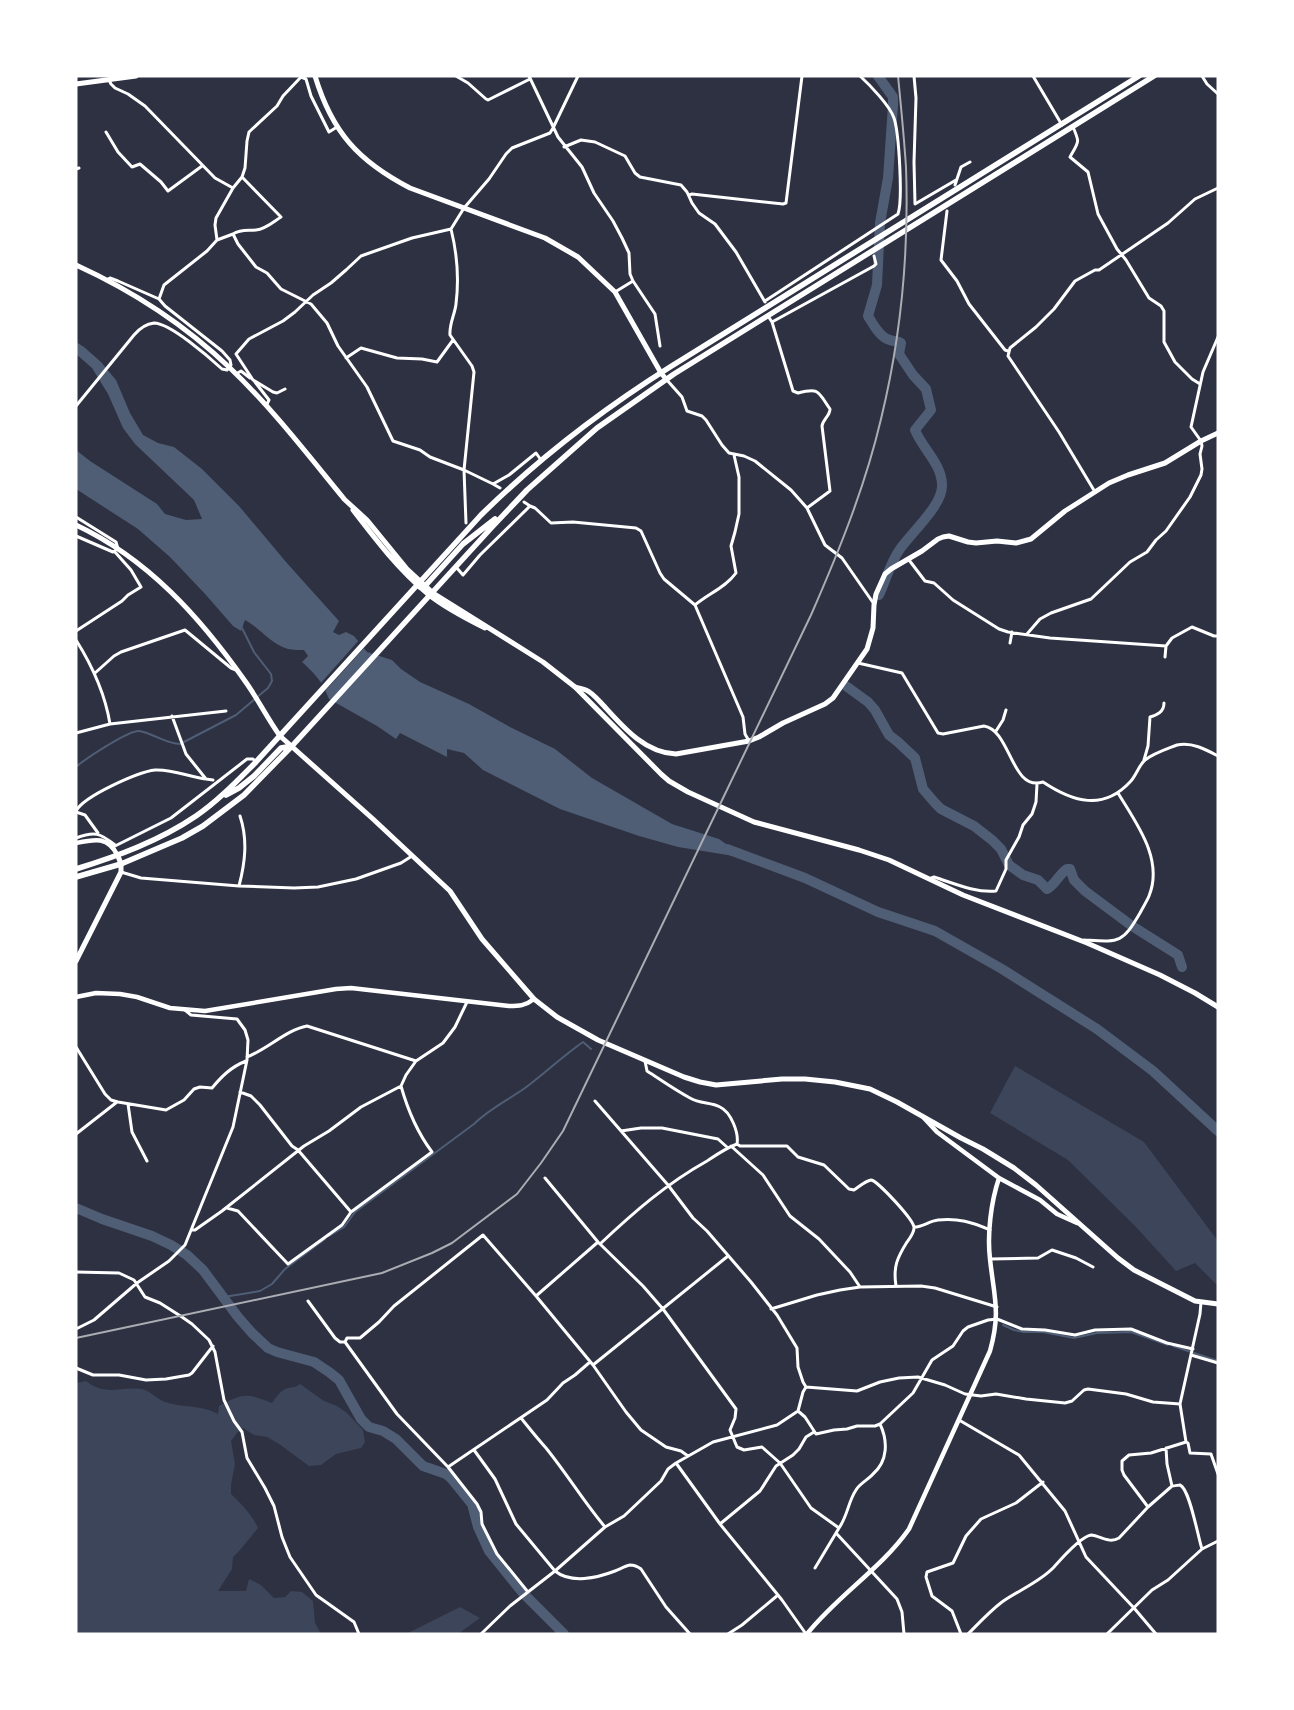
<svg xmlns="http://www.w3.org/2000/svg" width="1294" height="1710" viewBox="0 0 1294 1710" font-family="Figtree,sans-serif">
  <rect width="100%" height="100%" fill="#2d3142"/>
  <path fill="#3c4559" d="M1015,1066L1144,1142L1218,1241V1282L1216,1284L1195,1263L1176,1271L1135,1226L1068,1160L990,1113Z
    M86,1381C108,1397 118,1386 141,1389C150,1390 156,1399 165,1402C183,1408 199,1404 218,1414L219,1406C243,1393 247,1393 272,1403C276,1398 280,1390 288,1388C294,1387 294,1388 300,1384L324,1401L337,1406L347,1413L363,1430L365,1442L361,1448L336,1454L321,1465L309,1466L279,1444L267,1437L254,1435L243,1428L237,1433L231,1441L235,1464L231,1485V1494C242,1504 252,1515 258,1528L240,1550L233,1557L232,1569L218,1591H246L249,1579L261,1585L274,1598L285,1597L291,1591L302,1592L313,1601L315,1623L321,1634H76V1383Z
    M460,1607L480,1618L458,1634H406Z"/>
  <path fill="#4f5d75" d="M76,342L84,347L101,362L116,380L130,413L143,435L158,443L174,447L202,469L239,506L286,562L339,621L333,632L339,635L346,632L354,636L367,652L392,660L401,669L420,682L469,704L510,727L555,749L592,778L672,824L719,839L746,858L678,847L639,836L560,809L483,770L464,753L447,749V757L400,733L396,739L377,726L329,699C322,681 316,675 302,662L308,656L304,650C299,650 293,650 288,649C271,644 260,628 245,620L241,631L233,626L206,595L170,557L138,529L76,489V450L90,461L157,504L165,514L186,520L202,519L194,500L135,444L123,428L108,394L92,368L76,354Z"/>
  <path fill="#2d3142" d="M360,639L366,646L324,692L320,684Z"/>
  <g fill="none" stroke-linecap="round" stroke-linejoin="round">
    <path stroke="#4f5d75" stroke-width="2" d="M76,767C85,759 129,730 139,731C153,733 166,744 180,744L236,715L268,688L272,681L271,674L254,652L242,628
      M329,1236L344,1227L355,1212L474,1124C489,1109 508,1100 525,1088C545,1073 563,1056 583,1042L591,1049
      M224,1297L260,1291L272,1284L285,1269L325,1239
      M1003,1325L1014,1330L1024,1332H1043L1074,1338L1097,1333L1131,1332L1168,1345
      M1173,1346L1218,1361"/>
    <path stroke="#4f5d75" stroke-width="10" d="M878,76L893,97V105L888,178L880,223L877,285L868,316C873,324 880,338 890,340C895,342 897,340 901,343L899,354L913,375L926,389L931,410L915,430C922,448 942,464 942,485C943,505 911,533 900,549C890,563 886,580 879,595
      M846,686L868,702L875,710L889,735L898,742L915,758L923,789L935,803L941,809L974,826L992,840L1001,849L1009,865L1023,875L1038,880L1047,889C1055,885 1059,874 1067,869H1070L1074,880L1085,891L1132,926L1178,955L1182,967
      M727,849L805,878L878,912L935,931L1002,969L1097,1029L1153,1071L1218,1131
      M76,1208L102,1219L152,1236L171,1245L187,1255L203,1270L238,1317L252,1333L268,1348L277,1352L314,1362L329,1372L339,1380L361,1419L369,1427L383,1431L396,1439L423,1466L446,1474L451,1478L472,1504L478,1527L489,1551L498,1562L522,1592L564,1634"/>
    <path stroke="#fff" stroke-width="3" d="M456,76L468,83L486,99L488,100L530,79
      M529,76L558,137L582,167L594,193L613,221L622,238L629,253L630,274L633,281L655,314L660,346
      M914,76L916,98L914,162L915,204L956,180
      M1033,76L1062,125
      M1202,76L1207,84L1218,94
      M109,80L111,84L115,88L128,94L145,106L215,178L233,188
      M1073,127C1080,143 1079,141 1070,157L1088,172L1098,214L1117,249L1126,260L1149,298L1161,306L1164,311V342L1175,362L1192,379L1200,384
      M106,132L118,152L132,167L140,164L161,182L168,191L202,166
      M564,147L581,140L595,142L625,156L635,173L640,177L681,185L687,192L692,203L699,213L715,224L736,252L765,302
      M76,169L79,168
      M955,185L961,167L970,162
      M689,195L692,194L783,204L786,203L802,76
      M947,211L941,260L957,281L969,304L1005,350L1008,351
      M451,229C457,253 459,280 456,304C455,314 449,324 450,335L472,366L474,372L464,470L466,523
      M233,234C241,229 248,231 256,230C266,229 273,222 281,217L242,177
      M217,240L233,234L238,244L256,267L267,273L281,289L311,304L327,323L338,346L367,387L393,441L420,450L430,457L464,470L493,484
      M615,292L633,281
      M159,299L164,285L207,251L217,240L215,225L216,218L233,188L242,177L245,168L247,141L249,132L277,106L283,96L301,77L306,79L311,96L329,132L337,127
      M765,301L898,214C903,200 899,133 894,118C890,106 870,85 860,76
      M768,316L772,322L874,266L876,264L874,256
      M772,322L793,391L798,393C820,387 818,392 830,409C830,416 823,419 822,426L830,491L807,508
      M346,358L361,348L397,358L422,359L437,362L453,340
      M236,374L241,371L250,378
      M666,379L682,397L687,411L702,416L706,420L722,445L729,453L744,456L755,461L791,490L807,508L825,545L842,558L874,604
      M255,382L269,400L266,406
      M285,389L277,393L273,392L253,380L236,354L249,339L283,321L295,312L313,295L331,283L346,270L361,256L412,238L451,229L464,208L489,179L506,154L512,148L550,133L553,128L578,76
      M76,406L134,335C139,329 146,324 154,323C170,323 209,357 222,369L227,370L231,365L230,360L222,351L165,306L159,299L118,281L110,278L106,280
      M500,488L493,484L509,475L536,453L541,460
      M1095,492L1059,432L1008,356L1010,348L1036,327L1054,309L1075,281L1095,270H1099L1168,223L1195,199L1218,188
      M530,506L535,508L551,523L573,522L636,528L641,531L660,573L664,579L695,605L743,717L745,734L749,741
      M76,517L116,542L118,549L113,552L76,536
      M909,560L925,581L934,583L953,600L999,629L1008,632L1050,638L1166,646L1172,638L1192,627L1214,636H1218
      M456,567L463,575L480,555L530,506L524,502
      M695,605C708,594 726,587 736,573L731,546L735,532L739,514V477L734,455
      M76,631L122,601L128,595L141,587L131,570L115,552
      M1027,634L1040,619L1051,613L1091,599L1130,562L1147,552L1156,540L1166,531L1190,497L1201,475L1202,469L1200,454L1202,446L1201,441L1191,427L1203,372L1218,337
      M76,640C93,667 105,693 110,724
      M1010,643L1012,632
      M1165,657L1166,646
      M858,663L902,673L938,733L943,734L984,726C1011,730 1011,792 1043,782C1073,802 1103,811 1130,782C1136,776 1139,765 1145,760C1154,753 1167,749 1177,745C1192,742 1205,749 1218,756
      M95,673L114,656L121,652L185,630L231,668L236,670
      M996,731L1003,720L1006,710
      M76,733L110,724L226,711
      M1144,760L1148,746L1150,717C1157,715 1164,712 1164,703
      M206,779L213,780
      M76,811C84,796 138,772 155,770C173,769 189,777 206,779L186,754L172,716
      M76,812L85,815L98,833
      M76,838C95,831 100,833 115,845
      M113,847L171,818L247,759H253L256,762
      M121,872L141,878L239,886L294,888L318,887L356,879L401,863L412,856
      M929,879L934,877C953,883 975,893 996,891L1006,869V860L1019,837L1023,825L1032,814L1036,802L1037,784
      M239,886C245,863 248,840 240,816
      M1084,940C1119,942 1122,944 1140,913C1143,907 1147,901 1149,896C1164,859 1136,823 1118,793
      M76,1047L105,1094L111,1100L118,1102L166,1110L184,1100L194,1089L200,1087L212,1088C222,1076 231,1067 246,1061
      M247,1057C268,1049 286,1030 307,1026L416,1061
      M240,1092L251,1096L260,1105L292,1146L298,1150L351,1212
      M128,1104L132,1132L147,1161
      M621,1131L641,1128H662L718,1139L728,1148
      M76,1134L117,1102
      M737,1144L740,1146H787L798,1157L824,1165L849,1189L854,1190C859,1187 865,1181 871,1180C877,1180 915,1221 914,1228C914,1233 910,1238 907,1242C897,1258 893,1267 896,1286
      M731,1146L763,1175L790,1216L819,1239L850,1272L860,1287
      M545,1178L598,1242L643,1286L663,1309L736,1409L735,1418L730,1430L737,1447L744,1450L762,1447L780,1463L811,1508L839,1528L836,1533L897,1599L902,1612L904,1634
      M227,1208L238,1211L288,1264L342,1225L351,1212L432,1152C417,1132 408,1111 401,1086
      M914,1227C923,1227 929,1221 938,1220C958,1218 972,1222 990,1230
      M192,1230H195L222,1211L304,1146L329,1131L361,1107L401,1086L406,1075L416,1061L443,1043L455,1027L467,1002
      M600,1244C634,1212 666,1184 707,1161C716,1155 726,1148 737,1144C739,1133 731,1112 720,1107C711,1102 700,1104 690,1098C675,1090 661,1080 647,1071L645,1061
      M990,1259L1038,1258L1052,1250L1076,1258L1093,1267
      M76,1272L119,1273L134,1280L145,1297L160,1303L182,1317L192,1324L209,1340L215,1352L224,1400L234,1421L242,1432L247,1458L265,1488L274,1506L282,1537L290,1557L316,1595L354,1622L359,1634
      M536,1296L598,1242
      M308,1301L335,1338L340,1342H345L397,1414L448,1467L477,1504L481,1512L482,1524L497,1554L528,1592
      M771,1309L817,1295L840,1290L860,1287L921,1286L935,1288L997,1307
      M76,1329L94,1320L137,1283L169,1261L185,1245L233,1127L247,1060L248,1040L245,1030L237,1019L191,1015L185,1010
      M345,1342L347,1338H360L379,1322L394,1306L483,1235L536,1296L593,1365L626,1412L641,1430L666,1447L681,1451L688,1456
      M1191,1355L1218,1363
      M593,1365L728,1256
      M76,1368L93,1375H119L146,1380L166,1379L189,1375L192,1373L213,1346
      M806,1387L857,1391L880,1382L899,1378L918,1377L945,1385L965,1394L981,1396L996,1394L1026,1399L1065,1403L1072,1401L1084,1390L1088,1389L1126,1394L1153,1402L1180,1404
      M798,1411L805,1417L816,1434L834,1430L847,1429L857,1426H875L880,1424L913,1393L932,1360L953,1346L963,1331L968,1327L988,1320L997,1319L1022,1329L1045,1330L1075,1335L1095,1330L1131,1329L1167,1343L1193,1349
      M521,1418C529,1428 537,1438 546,1448C567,1474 584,1502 605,1527
      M959,1420L1019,1455L1065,1511L1086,1557L1134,1608L1156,1634
      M1186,1442L1188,1443L1190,1453L1211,1454L1218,1474
      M474,1450L495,1479L516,1524L555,1571C571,1584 597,1578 615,1571C620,1569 625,1566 630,1565C634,1565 637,1566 641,1569L666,1607L690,1634
      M676,1463L720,1524L782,1600L806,1634
      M448,1467L547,1400L563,1383L575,1375L590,1362
      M1172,1486C1174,1486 1179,1485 1180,1485C1190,1489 1198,1538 1202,1549
      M1148,1507L1124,1475L1122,1470V1461L1129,1455L1151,1453L1186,1442L1180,1404L1200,1314L1201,1302
      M720,1524L760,1491L776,1466L793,1455L799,1449L806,1437L814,1432
      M839,1528C848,1515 848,1502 856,1490C860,1483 868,1480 873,1474C888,1461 888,1441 880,1424
      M815,1568L836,1533
      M481,1634L510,1606L555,1571L605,1527L624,1516L661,1481L668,1469L676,1463L713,1442L777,1425L798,1411L803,1392L806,1387L803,1382L798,1367L797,1348L777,1315L751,1282L707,1231L693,1218L668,1185L595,1101
      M728,1634L742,1625L778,1595
      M961,1634L952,1611L932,1596L926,1577L927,1572L953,1563L966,1536L981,1519L1016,1503L1043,1482
      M968,1634C979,1623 990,1611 1002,1602C1019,1590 1040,1582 1054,1567C1062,1558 1080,1537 1091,1535C1101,1536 1109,1544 1119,1538L1148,1507L1172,1486L1167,1464L1166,1448
      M1107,1634L1152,1590L1168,1580L1202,1549L1218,1541"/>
    <path stroke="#fff" stroke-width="4.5" d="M76,843C95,839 108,836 118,856
      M76,997L96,993L120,994L137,997L170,1008L205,1011L336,989L351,988L509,1006C519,1006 525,1006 534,999
      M924,1118L937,1132L999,1178L1040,1200L1057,1214L1077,1223
      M807,1634C838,1595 881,1569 909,1529L990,1351C1001,1312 994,1297 990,1259C987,1234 991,1202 999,1178"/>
    <path stroke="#fff" stroke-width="5" d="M76,84L136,76
      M76,525C148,559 200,617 245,681C258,699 267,718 280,736L373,819L450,891L482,939L534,999L557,1017L598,1040L684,1077L700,1082L716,1085L782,1079H805L835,1082L870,1089L897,1102L961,1138L983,1149L1014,1168L1036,1185L1118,1258L1134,1270L1195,1301L1218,1304
      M575,687C578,688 583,689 586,690C593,693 599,701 604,706C623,727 645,753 676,754L749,741L759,737L783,723L825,704L833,698L867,649L873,628L874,605L876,594L885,574L891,569L922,551L938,539L943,537L949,536L968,542L976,543L997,541L1016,543L1031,539L1065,511L1109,483L1128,475L1165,463L1201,441L1218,433
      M76,961L121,872V864L118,856"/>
    <path stroke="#fff" stroke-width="5" d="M315,76C332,132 358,161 410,188L545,238L578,257L615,292L661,373L666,379
      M76,265C133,291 185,325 230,368C272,408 308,455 345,500
      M344,499L367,520L407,569L433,593L543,662L575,687L661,774L669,781L688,792L754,822L859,850L889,860L963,895L1087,943L1160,975L1195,993L1218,1007
      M353,510C376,540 399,570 428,594C444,607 467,619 485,628"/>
    <path stroke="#fff" stroke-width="5.5" d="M420,587L425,586L463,544L495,519
      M226,795L239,788L254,776L281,748L292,746
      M76,869C118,856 159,841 196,816C218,801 237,781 256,762L481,515C540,457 600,411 670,367L1139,76
      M76,877L121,864L182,838L203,826L244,795L292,746L493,526L527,490L597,428L674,374L1154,76"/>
    <path stroke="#abadb3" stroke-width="2" d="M76,1338L382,1273L432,1253L452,1243L517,1194L541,1163L563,1131L811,615C839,551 865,487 881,419C901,337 909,251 906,167C904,137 901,106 898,76"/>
  </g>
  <rect width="1294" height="1710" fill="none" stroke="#ffffff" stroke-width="155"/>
</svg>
